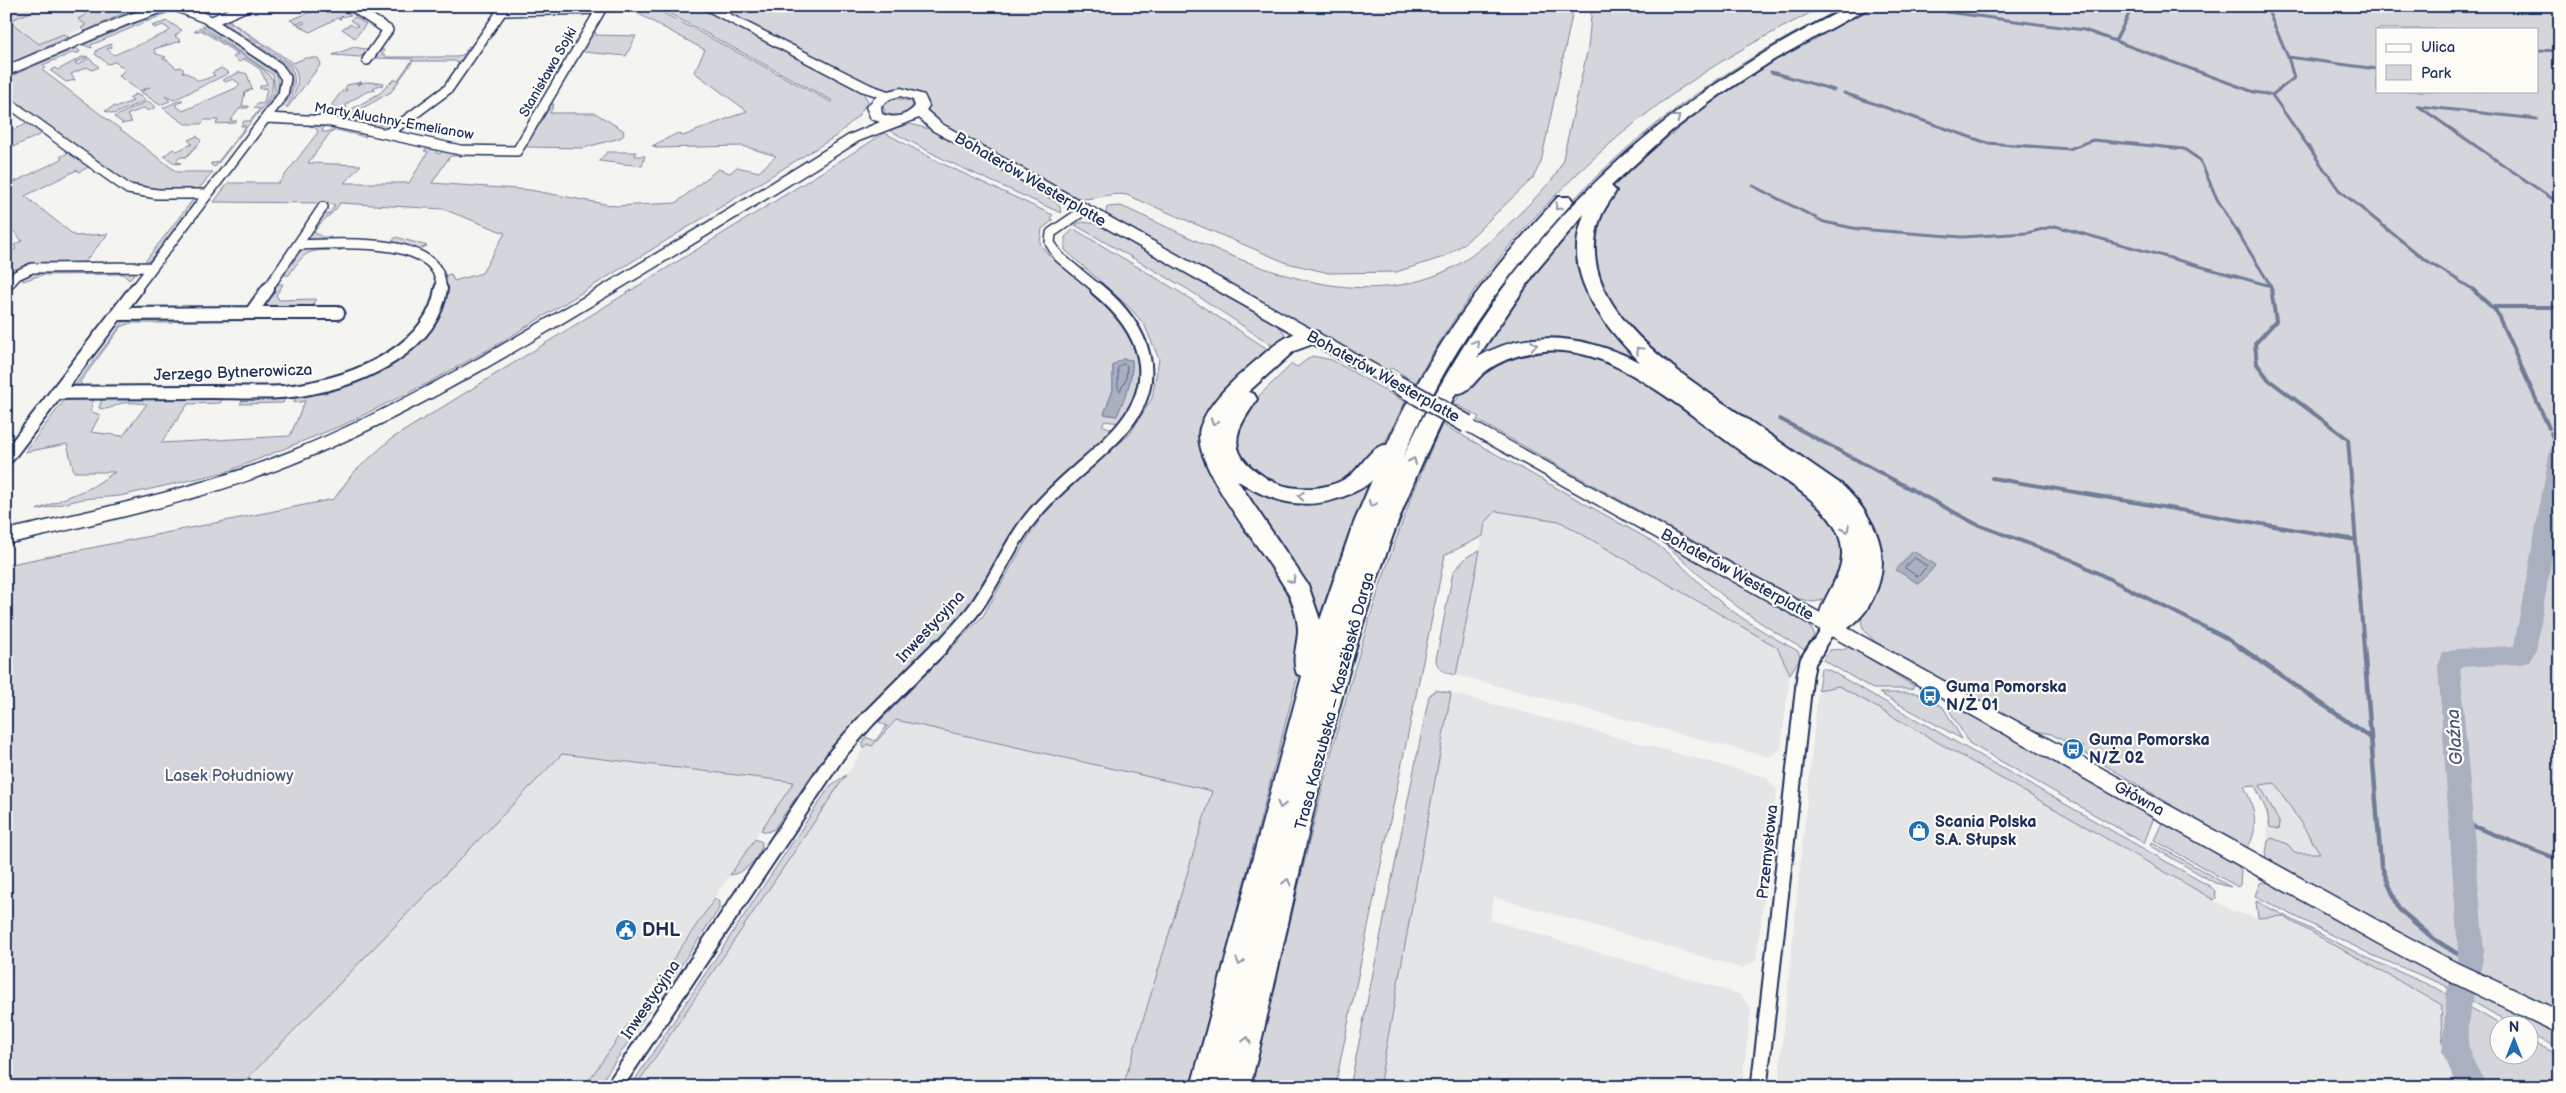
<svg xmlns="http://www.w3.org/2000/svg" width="2566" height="1093" viewBox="0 0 2566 1093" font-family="'Balsamiq Sans',sans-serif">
  <rect width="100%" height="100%" fill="#f4f4f1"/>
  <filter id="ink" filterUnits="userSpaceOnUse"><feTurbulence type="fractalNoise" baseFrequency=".02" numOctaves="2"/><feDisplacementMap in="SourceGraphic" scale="10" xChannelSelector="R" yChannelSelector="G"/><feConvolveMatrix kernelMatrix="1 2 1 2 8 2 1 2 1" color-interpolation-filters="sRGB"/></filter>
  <g filter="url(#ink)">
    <path fill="#e4e5e6" d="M6,6H117L124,11L18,56L6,47Z
      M1496,511L1559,521L1777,647L1790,674L1781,749L1768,757L1456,675L1485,523Z
      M1839,686L2232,911L2258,918L2282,916L2442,1005L2440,1032L2447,1059L2462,1087H1778L1818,690Z
      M1451,693L1766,777L1777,790L1756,961L1742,968L1494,897L1490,920L1740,994L1751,1008L1742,1087H1379Z
      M896,720L1212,791L1123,1087H635L867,744L872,746Z
      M562,754L794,782L584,1087H238L395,923Z
      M2275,783L2320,853H2294L2268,841L2267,812L2255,785Z"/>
    <path fill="#d4d6db" stroke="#78829c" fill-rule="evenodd" d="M6,6L33,7L35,10L9,21L39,44L63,34L69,37L6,65Z
      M89,6H140L85,31L81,28L86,25L78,19L85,15Z
      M320,6L325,10C337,5 337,7 351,15L340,17L341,19L337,18L310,32L298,25L305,23L303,21L297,24L290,20L319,9L317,7Z
      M624,6H650L831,102L833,101L655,6H697L863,93L868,101L858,116L836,136L500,343L430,382L343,425L226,472L120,496L83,499L37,510L92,487L115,472H74L67,444L25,452L68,395L95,396L90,411L100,415L91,432L123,436L147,404C140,403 129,402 122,403C113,406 109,411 99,408L103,396H225L220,403L188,404L161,443L290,436L305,401L294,403L296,395L394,359L445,294L446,283L443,276L451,274L454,281L482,273L505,233L443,209L340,203C332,217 324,216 314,232L322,237H331L328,243L306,240L323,215L329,214L335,205L326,203L214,202L228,183H279L318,132L316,128L309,126L311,124L324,125L322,132H327L337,127L369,133L365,137L337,130L330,133L308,163L361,165L344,183H409L428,152L424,151L430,147L437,149L436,153L440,154L443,150L462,154L461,156H450L432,183L530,190L615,206L676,203L718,169L730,173L737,167L759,172L776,156L743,146L655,148L656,146H652L678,133L683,136L747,111L694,72L705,50Z
      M711,6H1574L1541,162L1533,178L1465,243L1444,257L1396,272L1329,273L1287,263L1127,195C1108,191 1091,203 1074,197L940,124L927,110L928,100C916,86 902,92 887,90C880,90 874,87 867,86Z
      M1592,6H1824C1783,27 1741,48 1702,74C1585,151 1484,259 1416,382L1391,368L1388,371L1106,214L1107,207L1121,206C1221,250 1344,324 1454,267C1485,250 1532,203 1555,176L1562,163L1588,48Z
      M1847,6H1855C1671,96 1536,212 1439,394L1432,390C1453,358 1472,323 1495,291C1506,275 1521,260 1533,245C1621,139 1724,66 1847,6Z
      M1879,6H2560V1016L2500,989L2265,859L2268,841L2272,838L2287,844L2294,853H2320L2275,783L2260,785L2280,824L2279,829L2270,827L2267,812L2255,785L2244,786C2253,804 2261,829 2247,848H2243L2170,810L2172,805L2081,751L2084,747L2070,740L2068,743L2051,734L2030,730L1876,642C1847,620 1868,607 1878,581C1880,575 1880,568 1881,562C1827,513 1773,464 1718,415C1676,376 1628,340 1601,289C1587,264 1593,225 1604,201C1611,186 1627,175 1638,164C1708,98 1791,46 1879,6ZM2377,29H2537V91H2377Z
      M159,13H167L91,45L92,48L83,45Z
      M355,17L366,24L355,38L342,29L351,24L354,27L358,26L350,20Z
      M229,18L231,22L293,63L305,58H318L321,64L288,107H286C295,94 302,82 294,67L225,19Z
      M221,20L291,67C299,83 292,96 282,108L279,109C289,97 297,83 288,68L221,22Z
      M167,21L182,30L175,36L181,41L154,49L156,54L166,57L163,59L167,60L176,68L180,67L184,70L182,72C201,76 190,87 215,75L212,73L221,68L229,73L174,100L165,96L170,101L160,105L141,92L150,87L139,91L119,76L125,69L115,62L108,64L95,54L97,50L111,44L112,47L107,49L114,55L166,33L170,30L163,25L155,28L152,26Z
      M202,26H207L274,72C284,86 275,98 266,109H264L275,91L273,75Z
      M200,27L262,68L273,80L272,91L266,103L215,167L211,165V163H217L246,126H241L244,121H250L260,109L254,108L257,104L264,103L267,88L260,89V86L267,84L260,69L244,59L239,62L233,57L238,54L201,30L194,32Z
      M593,32H596L595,35L636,36L626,56L584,52L582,50Z
      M469,46H473L461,64L454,61H413L391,92L345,118L377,125L400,121L387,129L338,121V117L380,93L393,80H398L413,59L375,58L378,50H384L382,54L387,57H457L464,54Z
      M354,47L370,50L360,57L333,55Z
      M76,48L80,51L79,53H72L43,65L46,68L42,70L177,172H213L197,191H162L130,186L22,109L24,106L21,108L6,97V78Z
      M84,56L88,57L75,63L78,65L89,58L99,67L92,70L87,67L71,74L75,80L66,82L51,71L55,68L58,70Z
      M240,72L247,74L252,89L245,92L242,106H249L248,108H240L230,121H237L235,123L216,124L218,120H205L201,124H185L163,108L180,100H183L175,105L183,111L236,88L240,84L233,79L226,82L222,80Z
      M362,82L357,85L366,82L384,83L382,86L379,85L373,88L376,90L366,92L346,104L347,108H333L332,104L342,91H346L347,89H345L347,85Z
      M136,94L145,99L144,101L114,114L105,111L115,106L117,107L133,101L129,98Z
      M894,98L911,101L913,106C906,115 895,117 885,113L883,104Z
      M148,101L156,107L148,111L144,108L127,115L132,122L121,124L123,123L114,117Z
      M549,104H554L550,113H595L623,130L624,135L620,138L583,148L527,147V143Z
      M31,122L46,132L6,150V133Z
      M910,124L933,130L1056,202L1060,207L1061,213L945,160L889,130Z
      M885,133L941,163L1053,215L1050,218L1053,220L1042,229L1040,243C1047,257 1062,265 1073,274C1125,318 1164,356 1120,423L1105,421L1102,425L1114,430L1109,435L1057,479L1035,503L1007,542L965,611L823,763H820L774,829L767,832L761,830L794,782L562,754L239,1087H6V565L334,499L353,473L391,439ZM1123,359L1132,360C1133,381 1125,397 1116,416L1104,414L1113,390V365Z
      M197,136L201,141L186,157H180L176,162L181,163L176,164L164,156L173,149L177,151L192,144L188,140Z
      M71,151L90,166L79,172L77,170L25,196L75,236L108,234L82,265H27L18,269L6,282V271L10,266L6,267V253L16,249L14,245L22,241L6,222V181L10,184L62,159L60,157Z
      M607,152H636L635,156H645L642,166L599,161Z
      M195,197L196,201L151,259L143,264Z
      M1587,210C1559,309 1644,363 1714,412C1751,438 1789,465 1826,491C1868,528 1882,569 1841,615H1837V613C1852,589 1868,566 1857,536C1852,524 1843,512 1833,503C1806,478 1774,459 1744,438C1697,405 1647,359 1589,345C1559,338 1529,340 1500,348C1492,350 1486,356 1479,357V354L1539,267Z
      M1082,222L1097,224L1281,328L1285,334V341L1278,348L1273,346L1189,290L1075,225Z
      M1074,229L1178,291L1274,353L1204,427L1297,606L1300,667L1191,1087H1123L1212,791L896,720L872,746L867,744L863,749V743L866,737L875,741L887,726L879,722L983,616L1027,539L1041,518L1069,487L1130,434L1152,398L1159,359L1144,324L1129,307L1065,250V237Z
      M396,237L427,246L416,251L390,244Z
      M341,247L342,250C310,251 307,247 289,275H283C303,241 304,248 341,247Z
      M137,270L129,280L123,274L41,275L23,281L22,278L34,273Z
      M274,284H283L276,295L279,300L316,299L312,306H320L318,310H262L261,305Z
      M128,316H178L173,323H130L121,327L80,382L83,387L117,386L72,389Z
      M1570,350L1623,366L1818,502L1842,534L1846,564L1825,600L1813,602L1795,598L1477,420L1479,417L1454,403C1489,355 1513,351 1570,350Z
      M1312,356L1332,360L1405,402L1382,448L1371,464L1333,488L1285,489L1245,467L1235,442L1241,413L1292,364L1297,367Z
      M1281,358L1285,361C1265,378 1238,395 1227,420C1201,476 1278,508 1322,501C1340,498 1355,490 1371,480L1343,549L1316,627L1308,595L1235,487L1217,452V423L1229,404Z
      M287,394L283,403L240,404L245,396Z
      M1442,424L1650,540C1675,556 1694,579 1717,599C1741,619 1770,636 1798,651L1800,658L1790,674L1777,647L1559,521L1496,511L1485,523L1483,536L1445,555L1335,1087H1251C1306,864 1348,635 1442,424Z
      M1656,538L1809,624L1814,634L1808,652C1774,632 1739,610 1709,584C1691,568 1676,552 1656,538Z
      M1480,550L1456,675C1446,673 1438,671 1436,660L1453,572L1468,556Z
      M1849,646L1914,686L1912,689H1873L1823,660L1830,650L1846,649Z
      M1821,668L1829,670L2211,887L2215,891L2216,898L2214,900L1839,686L1818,690Z
      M1435,690L1451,693L1379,1087H1350L1429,696Z
      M1879,693H1916L1943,707L1962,739Z
      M1950,705L1984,718L2155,815L2144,843L1969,743L1948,708Z
      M846,775L635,1087H630L830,786Z
      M2164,819L2234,860L2241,871L2240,885L2238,887L2154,840Z
      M755,839L762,842C761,858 745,873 730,875Z
      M2152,842L2231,887L2215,883L2151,846Z
      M2269,881L2560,1030V1048L2529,1034L2528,1026L2513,1025L2444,985L2372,955L2255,896L2260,883Z
      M715,898L719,902V909L665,989L658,981Z
      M2256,901L2363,956L2438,989L2501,1025L2498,1026V1056H2528L2529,1041L2560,1055V1087H2462C2445,1054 2439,1043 2442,1005L2282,916L2258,918Z
      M646,999L652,1006L598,1087H584Z"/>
    <path fill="#aab0bf" stroke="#717c98" d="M1123,359L1132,360C1133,381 1125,397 1117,416L1104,414L1113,390V365Z
      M1913,551L1936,565L1919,584L1896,570Z"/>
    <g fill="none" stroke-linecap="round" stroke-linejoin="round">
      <path stroke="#546385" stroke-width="1" d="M1123,364L1127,365L1126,380L1120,391L1118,389V368Z
        M1915,558L1927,566L1918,577L1905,568Z"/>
      <path stroke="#717c98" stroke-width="3" d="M1924,6L1922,9L1931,11
        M2133,6L2115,41L2254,92L2272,95
        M2266,6L2288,57L2294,78L2272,95L2339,190L2424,259L2474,290
        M1946,12L2084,30L2115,41
        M2537,50L2560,51
        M2288,57L2377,69
        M1771,72L1834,90
        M1844,93L1987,143L2069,149L2093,140L2184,149L2200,160L2217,199L2271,286
        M2537,119L2418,106L2560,204
        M1753,186L1824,222L1858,229L1962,237L2027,233L2055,226L2271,286L2272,290"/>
      <path stroke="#717c98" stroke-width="4" d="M2271,289L2276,321L2255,344L2257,364L2269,380L2348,439L2364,649
        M2472,289L2496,311L2549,428
        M2492,307H2560
        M1780,419L1976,524L2072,560L2226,638L2241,649
        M2551,433L2558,450
        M1992,478L2356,540"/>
      <path stroke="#717c98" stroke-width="4.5" d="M2240,647L2371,738
        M2364,647L2381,865L2399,909L2434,939L2470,962
        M2460,821L2560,860"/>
      <path fill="#aab0bf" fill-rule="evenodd" d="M2560,443V511L2536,650L2529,662L2521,664L2460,667L2484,951C2481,981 2461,1020 2470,1051C2473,1063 2482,1075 2487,1087H2458L2442,1052L2447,990L2456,969L2458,951L2438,666L2443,653L2457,649L2514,646L2550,450L2553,445Z"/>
      <g stroke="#1b2f5e" stroke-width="12">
        <path id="street-far2" d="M351,6L388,30L367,60
          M502,11L601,9
          M210,22L247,6
          M6,71L124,21L166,6
          M6,101L128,189L157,194H208
          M266,118L327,121L460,150L517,151L603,6
          M387,134L448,89L502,11L493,6
          M1083,211L1051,233L1050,243L1059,257L1099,290
          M298,245C332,244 445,233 441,290
          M6,287L17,275L32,268L152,267
          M135,290L283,95L286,78L278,67L205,18L175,6
          M267,290L323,207"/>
      </g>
      <g stroke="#1b2f5e" stroke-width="16">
        <path id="street-far1" d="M251,313H338
          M117,314L251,313L268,289
          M56,393C108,392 160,392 212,392C244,392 279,395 311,388C363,378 433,347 441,289
          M6,459L136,289
          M939,649C956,631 973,614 985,593C1002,566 1014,537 1035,513C1060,482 1093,461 1119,432C1166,380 1145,329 1097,289
          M1816,649L1830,627"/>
      </g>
      <g stroke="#1b2f5e" stroke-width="19">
        <path id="street" d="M614,1087L837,754L868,719L940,647
          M1759,1087L1805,675L1808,661L1817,647"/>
      </g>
      <g stroke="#1b2f5e" stroke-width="3">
        <path id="secondary" d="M698,6H714L871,85L888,91L901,88L924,95L929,106L926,110L942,124L1401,379L1403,383L1401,387H1389L932,130L919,118L859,141C773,195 686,249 599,301C503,359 407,416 304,459C209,499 107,521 6,544V530C103,508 200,488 292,451C394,409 489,353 584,297C673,244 761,190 849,135L880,122L871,119L866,107L877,96L861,91ZM900,96L913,100L915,106C907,116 894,119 882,114L881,106L890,99Z
          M1467,418L2395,930L2457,963L2560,1011V1034L2441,977L2379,944L1461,428L1459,424L1461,420Z"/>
      </g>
      <g stroke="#1b2f5e" stroke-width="4">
        <path id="highway" d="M1851,6H1872L1775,59L1721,94L1670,132L1611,186L1616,191C1612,198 1606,206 1602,214C1566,301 1674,369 1732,409C1769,434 1805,460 1842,485C1875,517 1895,556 1872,600C1863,618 1849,630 1830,637L1822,634C1806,603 1858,576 1837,531C1821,498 1772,473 1742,452C1697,420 1655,383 1604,361C1586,354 1563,349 1544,351C1523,353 1502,359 1485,372C1476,379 1468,395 1456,393C1343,606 1308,856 1250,1087H1191L1302,676L1297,674C1291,660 1298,644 1298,630C1298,620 1293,602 1288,593C1269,556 1190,467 1200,428C1208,401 1238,376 1258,359C1274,345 1296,326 1318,332L1321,337L1318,342L1294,351L1248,392L1254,394L1257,399C1248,415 1232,431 1239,451C1244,464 1256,471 1266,478C1289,493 1332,492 1353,473C1363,464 1373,444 1387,445C1431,347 1486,275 1558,197H1570L1573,201L1570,205C1497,286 1444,358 1402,460C1500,250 1644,107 1851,6ZM1584,214C1582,221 1579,229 1578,237C1570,285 1608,330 1640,362C1587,337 1529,326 1477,358L1537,270ZM1237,480C1273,504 1309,512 1350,494C1358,490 1366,487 1372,480L1351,530L1320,620L1308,585Z"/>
      </g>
      <use href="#street-far2" stroke="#fdfcf7" stroke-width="9"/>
      <use href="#street-far1" stroke="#fdfcf7" stroke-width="12"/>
      <use href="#street" stroke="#fdfcf7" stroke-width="15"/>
      <use href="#secondary" fill="#fdfcf7" fill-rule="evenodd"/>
      <use href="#highway" fill="#fdfcf7" fill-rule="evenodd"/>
      <g stroke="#1b2f5e" stroke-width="21" stroke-linecap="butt">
        <path id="secondary-bridge" d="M1395,383L1467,424"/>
      </g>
      <use href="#secondary-bridge" stroke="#fdfcf7" stroke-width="17"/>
    </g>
    <defs><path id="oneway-chevron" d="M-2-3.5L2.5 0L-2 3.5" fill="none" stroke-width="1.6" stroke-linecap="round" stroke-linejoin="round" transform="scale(1.25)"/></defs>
    <g stroke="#8c96aa">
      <use href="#oneway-chevron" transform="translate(1677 118) rotate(-37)"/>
      <use href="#oneway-chevron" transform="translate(1558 207) rotate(133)"/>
      <use href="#oneway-chevron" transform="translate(1476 343) rotate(-59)"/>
      <use href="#oneway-chevron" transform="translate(1534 345) rotate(-5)"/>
      <use href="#oneway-chevron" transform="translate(1639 350) rotate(-135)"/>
      <use href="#oneway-chevron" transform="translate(1214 422) rotate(111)"/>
      <use href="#oneway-chevron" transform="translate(1413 461) rotate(-66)"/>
      <use href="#oneway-chevron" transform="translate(1301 496) rotate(-176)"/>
      <use href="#oneway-chevron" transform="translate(1372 504) rotate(112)"/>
      <use href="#oneway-chevron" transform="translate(1846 529) rotate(64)"/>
      <use href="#oneway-chevron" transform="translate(1292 580) rotate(56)"/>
      <use href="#oneway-chevron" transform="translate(1281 805) rotate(104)"/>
      <use href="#oneway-chevron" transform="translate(1287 882) rotate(-76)"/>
      <use href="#oneway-chevron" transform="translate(1240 962) rotate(105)"/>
      <use href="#oneway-chevron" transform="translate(1247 1040) rotate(-76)"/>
    </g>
  </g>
  <defs>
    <g id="bus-disc" transform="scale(1.125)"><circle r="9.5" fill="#1f6fb2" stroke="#fdfcf7"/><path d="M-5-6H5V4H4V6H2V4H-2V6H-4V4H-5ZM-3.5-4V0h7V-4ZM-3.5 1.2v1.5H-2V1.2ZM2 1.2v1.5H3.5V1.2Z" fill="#fff"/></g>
    <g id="shop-disc" transform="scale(1.125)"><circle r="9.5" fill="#1f6fb2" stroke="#fdfcf7"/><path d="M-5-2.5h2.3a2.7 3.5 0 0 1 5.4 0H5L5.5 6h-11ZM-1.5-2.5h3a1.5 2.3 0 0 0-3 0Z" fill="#fff"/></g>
    <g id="civic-disc" transform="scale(1.125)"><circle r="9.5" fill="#1f6fb2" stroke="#fdfcf7"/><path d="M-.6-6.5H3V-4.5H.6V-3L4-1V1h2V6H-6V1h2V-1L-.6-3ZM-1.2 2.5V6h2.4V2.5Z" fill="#fff"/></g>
  </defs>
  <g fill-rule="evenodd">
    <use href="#bus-disc" x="1930" y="696"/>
    <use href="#bus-disc" x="2073" y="749"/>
    <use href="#shop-disc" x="1919" y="831"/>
    <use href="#civic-disc" x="626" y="930"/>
  </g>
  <g text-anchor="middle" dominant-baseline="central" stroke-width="4.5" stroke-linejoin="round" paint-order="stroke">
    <g font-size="14" fill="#1b2f5e" stroke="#fdfcf7">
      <text transform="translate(548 72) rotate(-60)">Stanisława Sojki</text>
      <text transform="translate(394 121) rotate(10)">Marty Aluchny-Emelianow</text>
    </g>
    <g font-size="16" fill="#1b2f5e" stroke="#fdfcf7">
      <text transform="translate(1030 180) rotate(30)">Bohaterów Westerplatte</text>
      <text transform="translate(233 373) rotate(-2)">Jerzego Bytnerowicza</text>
      <text transform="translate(1383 377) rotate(29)">Bohaterów Westerplatte</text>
      <text transform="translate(1737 575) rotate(29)">Bohaterów Westerplatte</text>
      <text transform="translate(931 627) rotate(-47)">Inwestycyjna</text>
      <text transform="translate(1335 701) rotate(-75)">Trasa Kaszubska – Kaszëbskô Darga</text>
      <text transform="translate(2139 799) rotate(29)">Główna</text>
      <text transform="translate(1768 852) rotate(-84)">Przemysłowa</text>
      <text transform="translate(651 1000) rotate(-56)">Inwestycyjna</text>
    </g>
    <g font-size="16" font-weight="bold" fill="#1b2f5e" stroke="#fdfcf7" text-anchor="start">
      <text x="1946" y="687">Guma Pomorska<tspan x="1946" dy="18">N/Ż 01</tspan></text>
      <text x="2089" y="740">Guma Pomorska<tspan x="2089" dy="18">N/Ż 02</tspan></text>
      <text x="1935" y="822">Scania Polska<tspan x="1935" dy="18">S.A. Słupsk</tspan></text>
    </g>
    <g font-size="16" fill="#49597d" stroke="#fdfcf7">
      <text x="229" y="776">Lasek Południowy</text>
    </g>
    <g font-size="18" font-style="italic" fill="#46567b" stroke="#fdfcf7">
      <text transform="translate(2455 737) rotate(-94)">Glaźna</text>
    </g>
    <g font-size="19" font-weight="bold" fill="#1b2f5e" stroke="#fdfcf7" text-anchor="start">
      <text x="642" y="930">DHL</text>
    </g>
  </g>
  <rect width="2566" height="1093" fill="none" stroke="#fdfcf7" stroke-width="25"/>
  <rect x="12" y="12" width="2541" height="1068" fill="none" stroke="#1b2f5e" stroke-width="2" filter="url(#ink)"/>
  <rect x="2376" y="28" width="162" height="65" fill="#fdfcf7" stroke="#a3aaba"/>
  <rect x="2386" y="44" width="25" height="8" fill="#fdfcf7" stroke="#a3aaba"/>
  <text x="2421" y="52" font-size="15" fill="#1b2f5e">Ulica</text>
  <rect x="2386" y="65" width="25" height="15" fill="#d4d6db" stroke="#a3aaba"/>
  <text x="2421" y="78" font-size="15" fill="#1b2f5e">Park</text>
  <g transform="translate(2514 1040)"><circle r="24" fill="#fdfcf7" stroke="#a3aaba"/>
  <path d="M0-4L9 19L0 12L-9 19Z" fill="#1f6fb2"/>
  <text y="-8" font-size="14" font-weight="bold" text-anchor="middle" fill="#1b2f5e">N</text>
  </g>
</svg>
